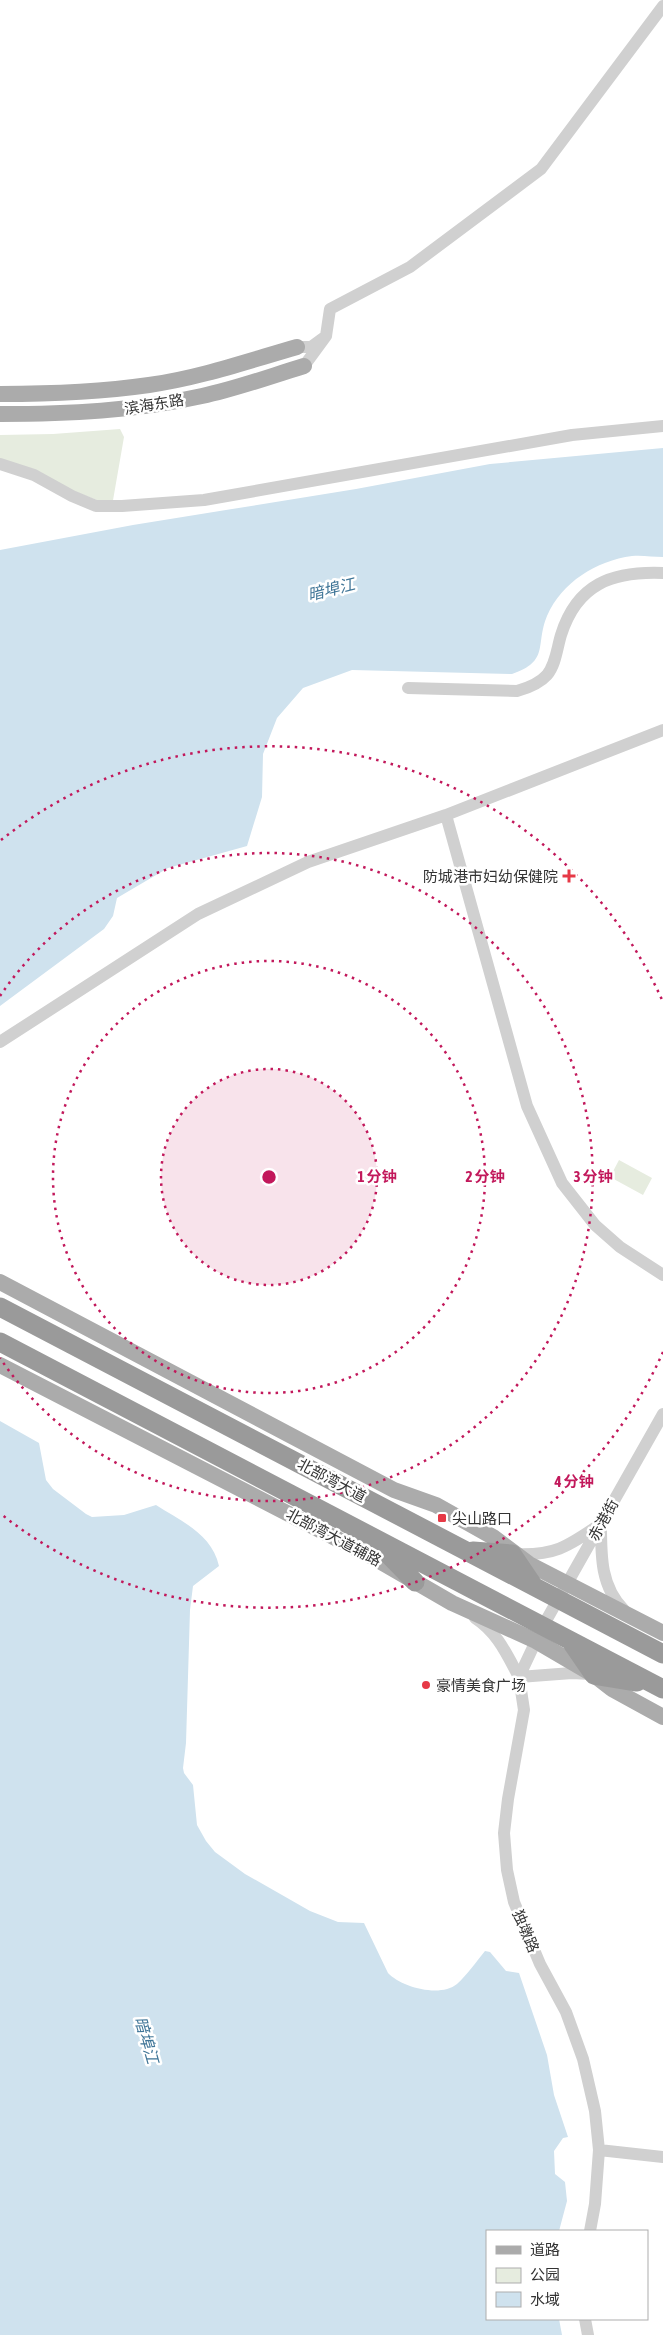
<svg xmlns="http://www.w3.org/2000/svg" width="663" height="2335" viewBox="0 0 663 2335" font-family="'Asap Condensed','Noto Sans SC',sans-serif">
  <rect width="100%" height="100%" fill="#fff"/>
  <path fill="#e6ecdf" d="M120,429L124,437L112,506L0,462V435L53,434Z
    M619,1160L652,1178L643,1195L610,1177Z"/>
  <path fill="#cfe2ee" d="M663,448V557C653,557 642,555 632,556C596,561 562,582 547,616C535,645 550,661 512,674L352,670L303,688L277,718L263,754L262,797L247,846L168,868L117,898L113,916L104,929L0,1006V550L133,525L356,489L490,464Z
    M0,1421L39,1443L46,1480L53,1489L86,1514L92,1517L124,1515L156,1505C181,1521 212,1534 219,1566L193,1586L190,1610L186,1743L183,1768L184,1773L193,1785L197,1825L206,1841L215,1852L245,1874L310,1911L338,1922L364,1923L388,1973C401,1987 440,1998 457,1984C467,1975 476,1962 485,1951L490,1952L506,1971L519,1973L547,2055L554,2095L568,2137L563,2138L554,2151L555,2174L565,2182L567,2201L559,2231H487V2319H559L562,2335H0Z"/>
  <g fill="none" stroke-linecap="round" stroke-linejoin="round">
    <path stroke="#d0d0d0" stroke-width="12" d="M326,336L330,309L410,267L541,169L663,6
      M297,347H311L326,336L304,366
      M0,464L34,475L72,496L96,506H122L204,500L572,435L663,426
      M408,688L517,691C528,688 539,684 547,675C556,664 557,648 561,635C577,584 612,571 663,573
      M446,815L527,1106L562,1183L595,1225L620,1247L663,1275
      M0,1042L198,914L308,862L446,815L663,730
      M601,1526C601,1557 601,1587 624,1610
      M514,1554C554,1556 567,1547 599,1525
      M475,1618C498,1633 507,1655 519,1677L572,1673L591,1674
      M599,2150L663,2157
      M590,2231L595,2204L599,2150L595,2111L583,2059L566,2012L540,1964L514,1902L507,1870L504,1833L508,1799L524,1710L519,1677L543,1626L663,1414
      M585,2319L588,2335"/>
    <path stroke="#ababab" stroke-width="16" d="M0,394C50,394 100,392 149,385C199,378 248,361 297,347
      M0,414C68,414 135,411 202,396C236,389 271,376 304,366
      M0,1282L394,1490L436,1505L493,1537L529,1564L663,1633
      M0,1365L376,1559L452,1603L536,1641L594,1675L612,1689L663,1717"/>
    <path stroke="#9a9a9a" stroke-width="19" d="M0,1307L663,1654
      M0,1342L663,1689
      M382,1548L415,1582
      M473,1551L512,1554L533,1585
      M572,1643L594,1675L637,1682"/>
  </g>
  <circle cx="269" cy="1177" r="108" fill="#c2185b" fill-opacity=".12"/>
  <g fill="none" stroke="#c2185b" stroke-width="2.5" stroke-dasharray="2.5 5">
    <circle cx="269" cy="1177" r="108"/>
    <circle cx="269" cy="1177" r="216"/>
    <path d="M0 996A324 324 0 1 1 0 1358"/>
    <path d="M663 1352A431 431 0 0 1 1 1514M1 840A431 431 0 0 1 663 1002"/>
  </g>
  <g fill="#e63946" stroke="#fff" stroke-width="2">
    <path d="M566.5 868.5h5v5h5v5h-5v5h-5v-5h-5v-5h5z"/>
    <rect x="437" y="1513" width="10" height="10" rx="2.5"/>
    <circle cx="426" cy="1685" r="5"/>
  </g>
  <g text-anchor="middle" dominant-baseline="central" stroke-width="5" stroke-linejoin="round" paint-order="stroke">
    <g font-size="15" fill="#333" stroke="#fff">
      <text transform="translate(154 404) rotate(-9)">滨海东路</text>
      <text transform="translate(332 1480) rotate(28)">北部湾大道</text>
      <text transform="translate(603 1520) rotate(-61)">赤港街</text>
      <text transform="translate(334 1537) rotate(28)">北部湾大道辅路</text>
      <text transform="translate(526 1931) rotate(67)">独墩路</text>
    </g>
    <g font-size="15" fill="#333" stroke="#fff" text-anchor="start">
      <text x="558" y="876" text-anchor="end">防城港市妇幼保健院</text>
      <text x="452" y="1518">尖山路口</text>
      <text x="436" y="1685">豪情美食广场</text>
    </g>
    <g font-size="16" font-style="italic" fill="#3f7597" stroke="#fff">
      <text transform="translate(331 589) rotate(-14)">暗埠江</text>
      <text transform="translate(147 2040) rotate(74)">暗埠江</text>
    </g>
  </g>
  <circle cx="269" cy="1177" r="8" fill="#c2185b" stroke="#fff" stroke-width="2.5"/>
  <g font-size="15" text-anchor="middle" font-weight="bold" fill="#c2185b" stroke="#fff" stroke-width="5" stroke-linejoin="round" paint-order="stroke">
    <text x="377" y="1182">1 分钟</text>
    <text x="485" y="1182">2 分钟</text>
    <text x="593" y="1182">3 分钟</text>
    <text x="574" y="1487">4 分钟</text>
  </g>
  <rect x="486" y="2230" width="162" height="90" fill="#ffffff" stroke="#adadad"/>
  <rect x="496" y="2246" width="25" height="8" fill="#ababab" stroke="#adadad"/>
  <text x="530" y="2255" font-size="15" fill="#333333">道路</text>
  <rect x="496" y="2268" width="25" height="15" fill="#e6ecdf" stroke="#adadad"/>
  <text x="530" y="2280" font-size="15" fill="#333333">公园</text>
  <rect x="496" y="2292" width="25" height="15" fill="#cfe2ee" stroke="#adadad"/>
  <text x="530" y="2305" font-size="15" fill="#333333">水域</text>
</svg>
